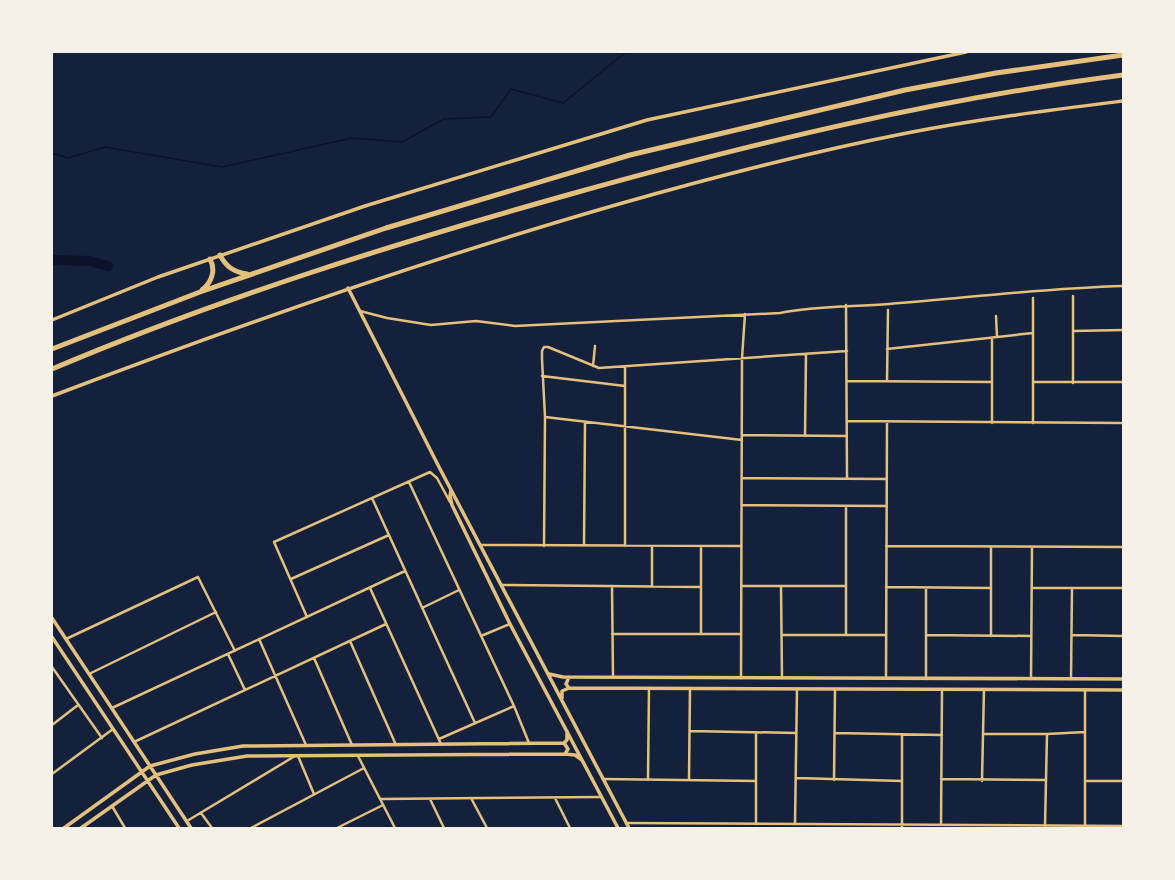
<svg xmlns="http://www.w3.org/2000/svg" width="1175" height="880" viewBox="0 0 1175 880" font-family="'Titillium Web',sans-serif">
  <rect width="100%" height="100%" fill="#14213d"/>
  <g fill="none" stroke-linecap="round" stroke-linejoin="round">
    <path stroke="#0b132b" stroke-width="1.5" d="M52,153L68,158L105,147L222,167L352,138L402,142L444,119L491,117L511,89L563,103L626,52"/>
    <path stroke="#0b132b" stroke-width="10" d="M52,260L90,261L108,266"/>
    <path stroke="#e5c07b" stroke-width="2.5" d="M1073,296V383
      M846,305L847,478
      M360,311L387,318L431,325L476,321L515,326L780,313C816,306 852,307 889,304C967,298 1045,288 1123,286
      M996,316L997,337
      M1073,331L1123,330
      M992,338V423
      M887,349L1033,333
      M593,366L595,346
      M542,376L625,386
      M847,381L992,382
      M887,381L888,310
      M1033,382H1123
      M545,417L742,440
      M847,421L1123,423
      M1033,423V298
      M742,435L846,436
      M805,436L806,354
      M742,478L887,479
      M409,482L514,706L529,743
      M372,498L475,723
      M742,505L886,506
      M480,545L741,546
      M584,545L585,422
      M544,546L545,417L542,359V351L544,347H548L599,368L847,351
      M625,546V367
      M652,546V587
      M886,546L1123,547
      M291,579L389,535
      M501,585L701,587
      M612,586L613,677
      M742,586H846
      M781,586L782,678
      M886,587L991,588
      M370,588L441,744
      M926,588V679
      M1032,588H1123
      M422,608L459,590
      M307,617L274,542L430,472L437,478L450,502
      M612,634H741
      M701,634V546
      M782,635H886
      M846,635V506
      M926,635L1031,636
      M1072,635L1123,636
      M481,636L510,624
      M991,636V547
      M66,639L198,577L235,651
      M259,639L306,745
      M350,641L396,745
      M228,654L245,690
      M314,658L352,745
      M52,667L102,738
      M89,674L216,612
      M741,678L742,358L745,314
      M886,678L887,423
      M1031,679L1032,547
      M1071,679L1072,588
      M112,708L405,571
      M52,725L78,705
      M690,731L796,733
      M756,733V824
      M835,733L942,735
      M983,734H1047L1085,732
      M902,735V828
      M439,739L514,706
      M134,742L386,624
      M298,756L314,794
      M358,756L395,828
      M52,774L113,729
      M796,778L902,781
      M603,779L756,781
      M648,779L649,688
      M689,779L690,688
      M941,779L1046,780
      M834,780L835,689
      M982,781L984,689
      M1085,781H1123
      M471,798L487,828
      M555,798L570,828
      M381,799L601,797
      M430,799L444,828
      M112,806L125,828
      M201,813L212,828
      M187,821L295,756
      M626,823L1123,826
      M795,824L797,689
      M941,825L942,690
      M1045,826L1047,734
      M1085,826V690
      M251,828L364,768
      M337,828L383,805"/>
    <path stroke="#e5c07b" stroke-width="3.5" d="M348,288L439,467L629,828
      M52,320L158,277L365,206L647,120L966,52
      M52,396C239,325 427,259 619,204C714,177 810,152 907,133C978,119 1051,110 1123,101
      M451,490L450,496L452,505L510,624L618,828
      M52,618L191,828
      M52,637L179,828
      M549,674L563,677L1123,679
      M569,677L566,684L569,688
      M562,698V691L569,688L1123,690
      M564,743L568,749L565,754
      M64,828L150,766L195,754L243,746L564,743L567,740V731
      M81,828L156,775L192,765L247,756L565,754L575,755L582,760"/>
    <path stroke="#e5c07b" stroke-width="5" d="M220,255C226,267 234,272 247,274
      M202,290C212,282 216,270 210,259
      M52,349L200,292L386,228L630,155L905,90L996,73L1123,55
      M52,369C220,298 396,243 571,194C753,143 936,99 1123,75"/>
  </g>
  <rect width="1175" height="880" fill="none" stroke="#f6f1e7" stroke-width="106"/>
</svg>
